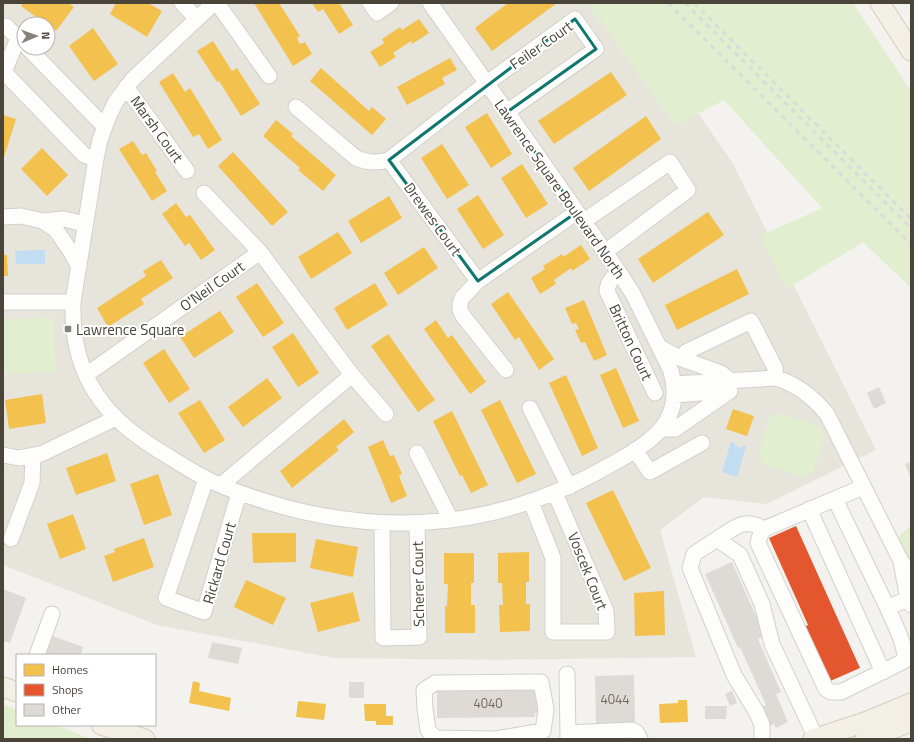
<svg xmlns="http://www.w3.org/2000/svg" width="914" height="742" viewBox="0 0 914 742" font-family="'Titillium Web',sans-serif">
  <rect width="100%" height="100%" fill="#f4f2ee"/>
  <path fill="#e7e4dc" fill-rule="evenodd" d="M3,3H621L732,162L876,450L767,504L704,497L660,530L696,657L497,660L334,658L157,625L3,565ZM24,24H48V48H24Z"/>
  <path fill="#e1eecf" d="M587,3H853L911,91V288L863,242L787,289L760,236L822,208L724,100L676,126Z
    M54,318L55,373L3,374V319Z
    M779,413L818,426L825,435L813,472L803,477L762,464L758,456L770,417Z
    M911,525V565L894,541Z
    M3,704L17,710V725H56L91,739H3Z"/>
  <path fill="#c0ddf1" d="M45,250V264H16L15,251Z
    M731,442L735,443V446L741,448L742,445L746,447L737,477L722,472Z"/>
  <path fill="#f2c14e" d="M23,3H68L74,7L56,31L48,25V24H46L21,6Z
    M116,3H148L162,11L147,37L110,14Z
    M254,3H279L300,36L297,38L300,44L305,42L312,54L293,66Z
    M312,3H339L353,25L339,34L323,9L318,12Z
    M508,3H557L492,51L475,28Z
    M419,19L429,33L412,44L411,41L393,53L396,57L380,67L370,52L384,43L382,39L400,27L402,30Z
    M93,28L118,64L94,81L69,46Z
    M213,41L232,71L237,68L260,104L241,116L219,81L217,82L197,51Z
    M450,58L457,70L442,78L445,84L407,105L397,87Z
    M321,68L369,111L372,107L386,119L372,135L310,81Z
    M611,72L627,95L554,144L538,121Z
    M173,73L185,92L190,88L222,140L208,149L199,134L193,137L159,82Z
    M487,113L512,154L491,168L465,127Z
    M3,115L16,119L3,160Z
    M646,116L661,139L589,191L573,168Z
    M276,120L293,134L291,136L336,175L323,191L298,170L300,168L263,136Z
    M133,141L142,155L146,153L157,171L155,172L167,191L152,201L119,149Z
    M442,144L469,185L447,199L421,158Z
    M42,148L68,175L47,196L21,169Z
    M233,152L288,212L272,226L218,166Z
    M522,164L548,204L526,218L501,178Z
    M478,195L504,235L483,249L457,209Z
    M389,196L402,218L361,243L348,221Z
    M176,203L186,217L190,215L215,250L201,260L189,243L185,246L162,214Z
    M708,212L724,235L653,283L638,259Z
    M338,232L352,253L311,279L298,257Z
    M581,245L590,259L572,271L571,268L554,280L556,284L540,294L531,278L545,269L543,266L562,254L563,257Z
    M424,247L438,268L398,295L384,273Z
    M3,255H7L8,276H3Z
    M161,260L173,278L141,299L144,304L108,327L97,308L146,276L143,271Z
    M737,269L749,294L677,330L665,305Z
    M257,283L284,323L263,337L236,297Z
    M375,283L388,305L347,330L334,308Z
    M508,292L554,359L539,370L519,337L515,340L491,304Z
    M584,300L607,355L594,361L585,342L581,343L575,330L579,329L576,323L572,324L565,308Z
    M220,311L234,332L194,358L180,337Z
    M436,320L448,338L452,335L486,382L470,394L424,329Z
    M293,333L319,373L298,387L272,347Z
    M388,334L435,400L418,412L371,346Z
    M164,349L190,389L169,403L143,363Z
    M616,368L639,421L623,428L600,375Z
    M566,375L598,448L582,456L549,383Z
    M267,378L282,398L243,427L228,407Z
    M42,394L46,423L9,429L5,400Z
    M200,400L225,440L204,453L178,413Z
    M500,400L536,474L517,483L481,410Z
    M733,409L754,416L747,436L726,429Z
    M452,411L488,485L471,493L462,475L460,476L433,421Z
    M344,419L354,432L336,447L339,450L292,488L280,471Z
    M383,440L390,456L394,455L402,474L399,476L407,496L391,503L368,447Z
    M107,453L116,481L76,495L66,468Z
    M158,474L172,515L144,525L130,484Z
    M613,490L651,568L624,581L586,503Z
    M73,514L86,549L60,559L47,524Z
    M252,533H296V562L253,563Z
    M144,538L154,567L113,582L104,556L115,552L114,549Z
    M316,539L358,547L353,577L310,568Z
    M529,552V582H526V604H530V631L500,632L499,605H503L502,583H498V553Z
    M444,553H474V583H471V605H475V633H445V606H447L448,584H444Z
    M246,580L286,598L273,625L234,607Z
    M664,591L665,635L635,636L634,593Z
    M353,592L360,621L318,632L310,603Z
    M193,681L200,683L199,691L231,698L229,711L189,703Z
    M678,700H687L688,722L660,723L659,704L678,703Z
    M298,701L326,704L324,720L296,717Z
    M364,704H386V716H393V725H376V721H365Z"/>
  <path fill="#e4572e" d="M796,526L860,668L828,682L804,627L808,625L769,538Z"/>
  <path fill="#dedbd6" d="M879,387L886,403L874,409L867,393Z
    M911,462V478L905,464Z
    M732,562L765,636L758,639L781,692L776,694L788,722L776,728L774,724L768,727L759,708L766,705L740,647L738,648L705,574Z
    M3,589L26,598L10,643L3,641Z
    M50,635L83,647L81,655H43Z
    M212,642L242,648L238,664L208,658Z
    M634,675L635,723L596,724L595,676Z
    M349,682H364V698H349Z
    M535,686V694H540V713H535V717L437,718V688Z
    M732,691L737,703L730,706L725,694Z
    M705,706H727L726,719H705Z"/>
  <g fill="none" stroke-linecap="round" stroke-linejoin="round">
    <g stroke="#d2d0cb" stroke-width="17">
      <path id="minor" d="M182,3L197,19
        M214,3L133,79L116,101L108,118L100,140L96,159L73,302C72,333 77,364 95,392C113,421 142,441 171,458C182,465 193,472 205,478C220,486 237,492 252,497C316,519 383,528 450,520C508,513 562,493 612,464C651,442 685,422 671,371L633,294L619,272L529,143L430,3
        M217,3L269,76
        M370,3L377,13L391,3
        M6,26L18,38L4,72L84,155L96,159
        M28,48L104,126
        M126,87L187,171
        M296,107L356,158C368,163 377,163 389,160L487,83L575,19L596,49L507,112
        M389,160L478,281
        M204,193L260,252L352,375L386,414
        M3,217L21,216L43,221L64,219L85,224
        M43,221L56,230L71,252L79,267
        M584,221L670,162L688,190L605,252
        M619,272C612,278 608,282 607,291L655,393
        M3,302H73
        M659,347L682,359L721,373L731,381
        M686,352L751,321L775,368L776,378
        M506,370L463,316L460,310V304L462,298L478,281L577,212
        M86,375L260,252
        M674,384L776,378C796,384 814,398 827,414L901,561L911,574
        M675,395L724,391
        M530,408L569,487
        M662,429H675L730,391
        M635,450L650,472L702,443
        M417,453L451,520
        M3,455L19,458L41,454L116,418
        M206,479L166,598L204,612L239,493
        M221,485L352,375
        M863,487L764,529C760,534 759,537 758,543L826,689L831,692H841L904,661C908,649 894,623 889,611L891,606L908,599
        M835,499L889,611
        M531,502L553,558V632H607L606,611L555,493
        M809,509L883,672
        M382,523L383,638L419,637L417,523
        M11,539L32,483L33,456
        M717,539C735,528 743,517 764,529
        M901,562L908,599L911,605
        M37,655L52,614
        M567,674L568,739
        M541,682L546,709L543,731L495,739L435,738L428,730L425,709L424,690L435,683Z
        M568,733L632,730L637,733L640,739
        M762,739V725L757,713L734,675L690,568L694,554L717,539L740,555L762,604L772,644L816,738"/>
    </g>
    <g stroke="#d6cebb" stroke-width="21">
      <path id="major" d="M880,3L911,51
        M3,687L17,692
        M101,725L145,739
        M813,739L865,722L911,703
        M865,739L911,722"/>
    </g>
    <use href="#minor" stroke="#fdfdfc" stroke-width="15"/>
    <use href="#major" stroke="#f2efe6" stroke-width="19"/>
    <path stroke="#dbdbda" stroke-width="3" stroke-dasharray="5 5" stroke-linecap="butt" d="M668,3L911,244
      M685,3L911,228
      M694,3L911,219"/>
  </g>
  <path fill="none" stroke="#0f766e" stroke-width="3" stroke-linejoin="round" d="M575,19L596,49L507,112L577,212L478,281L389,160Z"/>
  <rect fill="#868178" stroke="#fff" stroke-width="1.5" x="64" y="325" width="8" height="8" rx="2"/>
  <g text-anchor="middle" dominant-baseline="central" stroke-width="4" stroke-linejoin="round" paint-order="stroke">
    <g font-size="13" fill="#706a61">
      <text x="615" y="699">4044</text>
      <text x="488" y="703">4040</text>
    </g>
    <g font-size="15" fill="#4b4439" stroke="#fff">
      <text transform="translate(541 45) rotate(-35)">Feiler Court</text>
      <text transform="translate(157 129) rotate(54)">Marsh Court</text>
      <text transform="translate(560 189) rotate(55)">Lawrence Square Boulevard North</text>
      <text transform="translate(433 219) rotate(54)">Drewes Court</text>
      <text transform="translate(212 286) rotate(-35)">O'Neil Court</text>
      <text transform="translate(631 342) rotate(65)">Britton Court</text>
      <text transform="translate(219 563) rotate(-74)">Rickard Court</text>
      <text transform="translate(588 571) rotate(68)">Voscek Court</text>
      <text transform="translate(418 584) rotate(-91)">Scherer Court</text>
    </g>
    <g font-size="15" fill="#4b4439" stroke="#fff" text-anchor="start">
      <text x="76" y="329">Lawrence Square</text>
    </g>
  </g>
  <rect width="914" height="742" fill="none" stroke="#4b4439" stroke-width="8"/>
  <rect x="16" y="654" width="140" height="72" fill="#ffffff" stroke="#b7b4b0"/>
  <rect x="24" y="664" width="20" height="12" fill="#f2c14e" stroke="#b7b4b0"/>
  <text x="52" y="674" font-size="12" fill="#4b4439">Homes</text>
  <rect x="24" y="684" width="20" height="12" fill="#e4572e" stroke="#b7b4b0"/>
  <text x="52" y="694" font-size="12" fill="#4b4439">Shops</text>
  <rect x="24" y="704" width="20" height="12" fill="#dedbd6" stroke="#b7b4b0"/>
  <text x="52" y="714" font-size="12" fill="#4b4439">Other</text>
  <g transform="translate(36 36) rotate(88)"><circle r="19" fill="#ffffff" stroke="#b7b4b0"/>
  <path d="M0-3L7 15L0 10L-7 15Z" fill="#868178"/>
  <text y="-6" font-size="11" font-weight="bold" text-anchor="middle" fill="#4b4439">N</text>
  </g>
</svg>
